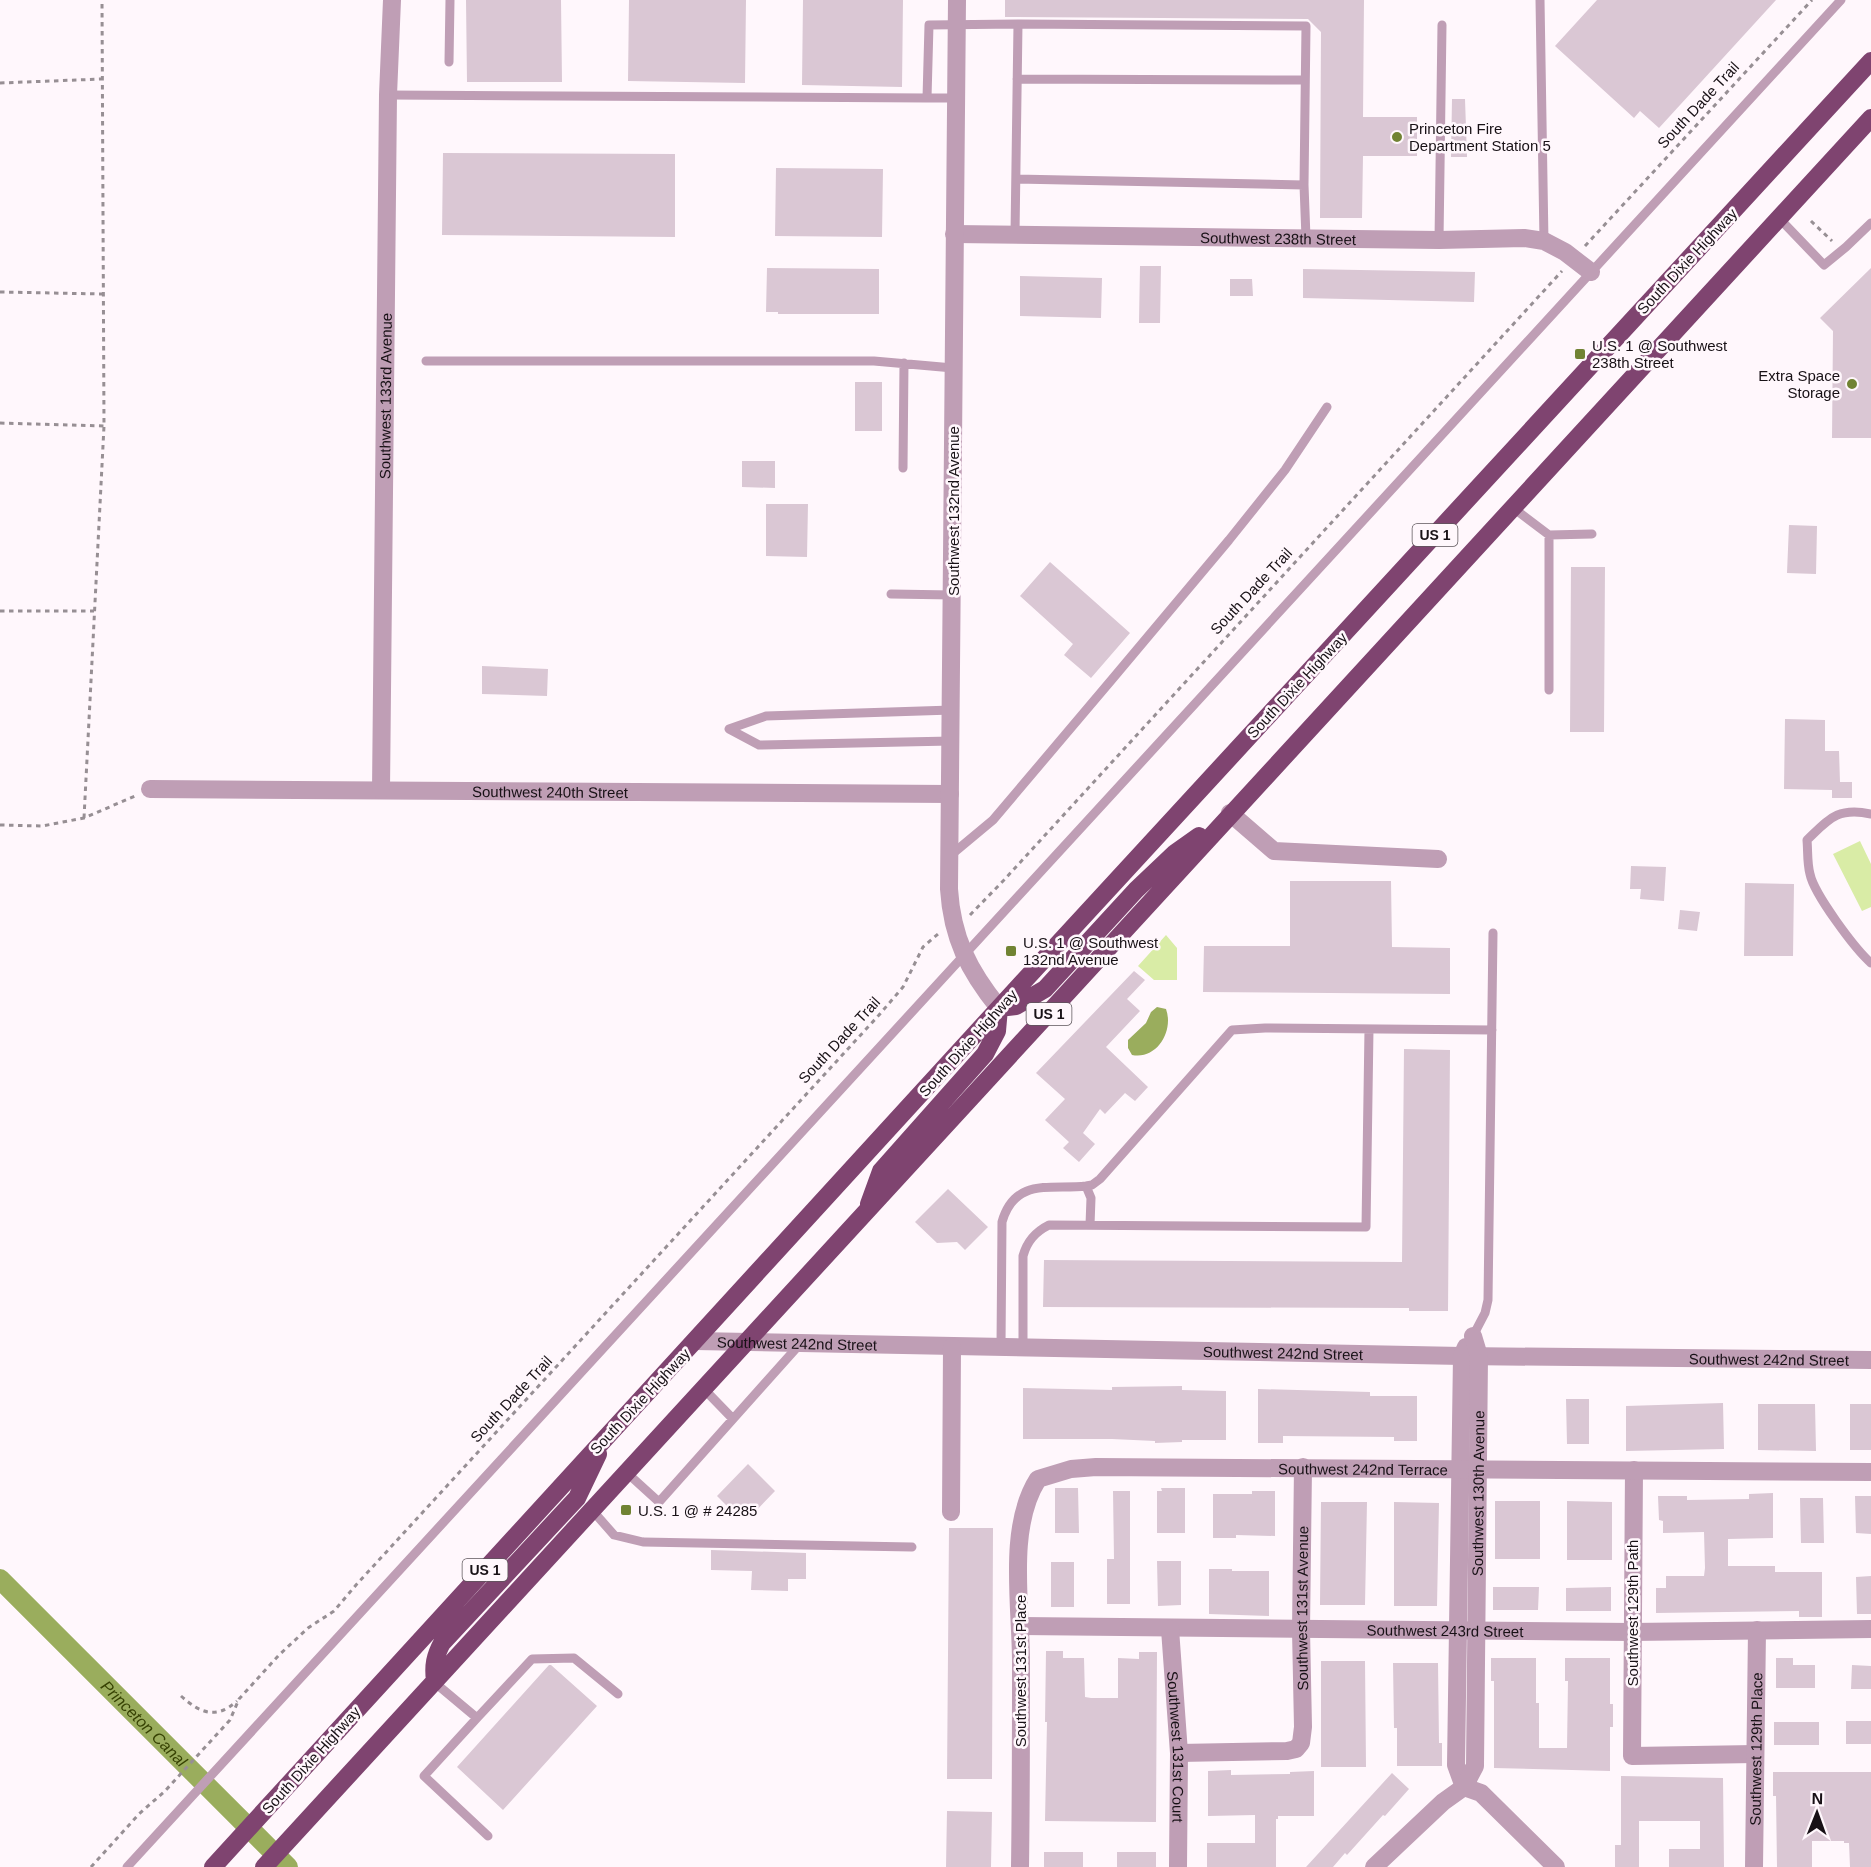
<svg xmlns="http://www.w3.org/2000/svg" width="1871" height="1867" viewBox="0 0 1871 1867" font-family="Helvetica,sans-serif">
  <rect width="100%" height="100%" fill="#fff7fc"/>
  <path fill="#d9eca6" d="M1860,841L1871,864V907L1862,911L1833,854Z
    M1166,935L1177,948V980H1154L1138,966Z"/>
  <path fill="#9aad5d" d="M1157,1007L1166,1009C1174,1031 1157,1060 1132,1055L1128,1048V1040L1146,1023L1151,1012Z"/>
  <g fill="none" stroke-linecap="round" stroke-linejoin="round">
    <path stroke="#9aad5d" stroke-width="20" id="s1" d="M0,1579L288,1867"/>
  </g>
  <path fill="#dac7d4" d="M466,0H561L562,82H467Z
    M629,0H746L745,83L628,81Z
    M803,0H903L902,87L802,85Z
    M1005,0H1364L1363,117H1417V156H1363L1362,218H1320L1321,32L1308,19L1005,17Z
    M1597,0H1776L1659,128L1640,111L1634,118L1555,46Z
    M1452,99H1465L1467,157H1451Z
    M443,153L675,154V237L442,235Z
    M776,168L883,169L882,237L775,236Z
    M1140,266H1161L1160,323H1139Z
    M767,268L879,269V314H778V312H766Z
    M1871,268V438H1832L1833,331L1820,318Z
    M1303,269L1475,272L1474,302L1303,298Z
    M1020,276L1102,278L1101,318L1020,316Z
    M1230,279H1252L1253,296H1230Z
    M855,382H882V431H855Z
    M742,461H775V488L742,487Z
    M766,504H808L807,557L766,556Z
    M1789,525L1817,526L1816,574L1787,573Z
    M1050,562L1130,633L1091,678L1064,655L1073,644L1020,596Z
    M1571,567H1605L1604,732H1570Z
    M482,666L548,669L547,696L482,694Z
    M1785,719L1825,720V751H1839L1840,782H1852V798H1832V790L1784,789Z
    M1631,866L1666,867L1664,901L1640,899L1641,889H1630Z
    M1290,881H1391L1392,947L1450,948V994L1203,992L1204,946H1290Z
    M1745,883L1794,884L1793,956H1744Z
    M1680,910L1700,912L1697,931L1678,929Z
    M1134,971L1145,980L1127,999L1140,1011L1106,1047L1148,1087L1135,1101L1125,1093L1105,1114L1100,1109L1083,1133L1095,1144L1079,1162L1063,1148L1069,1142L1045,1120L1065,1099L1036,1073Z
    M1404,1049L1450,1050L1448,1311H1409V1308L1043,1307L1044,1260L1402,1262Z
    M948,1189L988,1227L965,1250L957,1242L937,1243L915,1222Z
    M1182,1386V1390L1226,1391V1440H1182V1442L1155,1443V1441L1112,1439H1023V1388L1112,1390V1387Z
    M1258,1389L1370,1392V1396H1417V1441H1394V1437L1283,1436V1443H1258Z
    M1566,1399H1589V1444H1567Z
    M1723,1403L1724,1449L1626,1451V1406Z
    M1758,1404H1815L1816,1451L1758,1450Z
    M1850,1404H1871V1450H1850Z
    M748,1464L775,1491L751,1516L744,1509L737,1516L717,1496Z
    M1055,1488H1078L1079,1533H1055Z
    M1161,1488H1185V1533H1157V1491H1162Z
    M1113,1491H1130V1604H1107V1559H1114Z
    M1252,1491H1275V1536L1236,1535V1538H1213V1494H1252Z
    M1773,1493V1538L1728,1539V1566H1775V1572H1822V1617H1799V1611L1656,1613V1588H1666V1576H1704L1705,1568L1704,1532L1663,1533V1521L1659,1520L1658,1496H1687V1500L1749,1499V1494Z
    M1855,1496H1871V1534L1856,1533Z
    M1800,1498H1823L1824,1543H1801Z
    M1495,1501H1540V1559H1495Z
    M1567,1501L1612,1502V1560H1567Z
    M1321,1502H1367L1365,1605H1320Z
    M1394,1502L1439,1503L1437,1606H1394Z
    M949,1528H993L992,1779H947Z
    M711,1550L806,1553V1579H788V1591L751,1590L752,1571L711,1570Z
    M1157,1561H1181V1605L1158,1606Z
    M1051,1562H1074V1607H1051Z
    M1209,1569H1232V1571H1269V1616L1209,1614Z
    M1871,1576V1614H1857L1856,1577Z
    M1493,1587H1539L1538,1610H1493Z
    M1611,1587V1611H1566V1588Z
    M1046,1651H1063V1658H1084L1085,1697L1091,1698H1118V1658L1139,1659V1652H1157L1156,1822L1045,1821L1047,1722H1045Z
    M1491,1658H1536V1703H1539V1748H1567L1568,1681H1565V1658H1610V1704H1613V1727H1610V1771L1494,1768V1681H1491Z
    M1776,1658H1793V1665H1815V1688H1776Z
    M1321,1661H1365L1366,1767H1321Z
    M1393,1663H1438L1439,1743H1442V1766H1397V1728H1394Z
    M549,1665H551L597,1706L503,1810L457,1767Z
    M1852,1665L1871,1666V1689H1851Z
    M1846,1721H1871V1744H1846Z
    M1774,1722H1819V1745H1774Z
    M1231,1770V1775L1290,1774V1772L1314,1771V1816H1278V1819H1276V1867H1207V1843H1255V1815L1208,1816V1771Z
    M1773,1772H1871V1867H1850L1849,1843H1844V1841H1812V1867H1777L1776,1796H1773Z
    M1392,1773L1409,1789L1385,1816L1383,1815L1347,1855L1345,1853L1333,1867H1306Z
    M1621,1776L1723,1778L1724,1867H1669V1849H1700V1821H1639V1867H1615V1845H1621Z
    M947,1811L992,1812L991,1867H946Z
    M1044,1852H1083V1867H1044Z
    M1117,1852H1156V1867H1117Z"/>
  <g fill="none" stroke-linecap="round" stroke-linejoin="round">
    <path stroke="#978f94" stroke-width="3" stroke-dasharray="4.5 4.5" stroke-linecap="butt" d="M0,83L102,79
      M1811,221L1832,241
      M1585,246L1812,0
      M0,292L103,294
      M0,423L104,426
      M0,611H94
      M84,818L104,426L102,0
      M0,825L42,826L84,818L135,796
      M970,915L1004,880L1562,271
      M181,1696C200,1713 216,1720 237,1701
      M91,1867L139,1814L165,1791L219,1732L230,1720L239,1699L279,1655L308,1628L334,1611L356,1585L879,1015L903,987L923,947L938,934"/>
    <path stroke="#bf9eb5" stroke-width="9" d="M1540,0L1544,241
      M449,62L450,0
      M1017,79L1305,80
      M388,95L927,98L929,25L1018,24
      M927,98H956
      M1304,185L1306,238
      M1779,218L1824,265L1846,247L1871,223
      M1015,234L1018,24L1306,26L1304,185L1016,179
      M1439,240L1442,25
      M426,361H874L953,368
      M903,468L904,363
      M1512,507L1549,535V690
      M1549,535L1592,534
      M891,594L953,595
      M951,741L759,745L729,729L766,716L952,710
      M1871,814C1837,807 1829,819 1807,840C1808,851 1807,863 1810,874C1814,894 1855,949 1871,963
      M951,855L993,820L1114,677L1229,540L1285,470L1327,407
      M1086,1186L1091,1198L1090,1225
      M1473,1336L1485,1313L1488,1300L1493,933
      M1001,1347L1002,1222C1015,1177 1051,1190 1086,1186L1092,1185L1100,1179L1232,1030L1265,1028L1492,1030
      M1023,1348V1256C1027,1241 1035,1232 1049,1225L1366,1227L1369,1029
      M703,1388L733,1419
      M626,1472L659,1502L800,1344
      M592,1510L614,1535L643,1542L912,1547
      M434,1682L477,1718L532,1659L574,1658L618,1694
      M477,1718L424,1776L488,1836
      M127,1867L1841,0"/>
    <g stroke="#bf9eb5" stroke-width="18">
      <path id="s2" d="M954,234L1439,240L1524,238L1544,241L1565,252L1591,272"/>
      <path id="s3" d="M150,789L950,794"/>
      <path id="s4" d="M381,790L388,95L392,0"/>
      <path d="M1230,813L1274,851L1438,859"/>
      <path id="s5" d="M695,1341L1462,1356L1871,1360"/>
      <path d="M1634,1470L1632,1756L1755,1754"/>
      <path d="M951,1512L952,1347"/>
      <path id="s6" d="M1021,1626L1631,1632L1871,1629"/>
      <path id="s7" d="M1170,1629L1179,1753L1178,1867"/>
      <path id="s8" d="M1179,1753L1287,1751L1296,1749L1301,1743L1303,1727L1301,1630L1303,1467"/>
      <path d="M1464,1787L1456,1765L1462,1356L1466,1347"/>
      <path d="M1464,1787L1481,1793L1556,1867"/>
      <path id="s9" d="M1020,1867C1021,1799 1021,1730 1021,1662C1021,1606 1007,1527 1038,1479L1071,1469L1096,1467L1871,1472"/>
      <path id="s10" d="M1374,1867L1443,1802L1464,1787L1475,1766L1479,1356L1473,1336"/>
      <path id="s11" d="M1754,1867L1757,1630"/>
    </g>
    <path stroke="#bf9eb5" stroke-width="18" d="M957,0L949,889C952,938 969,971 999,1008"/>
    <path stroke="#7f4470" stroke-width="18" d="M999,1008L1016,1006L1045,989L1136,890L1175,853L1199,836
      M869,1204L881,1171L985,1054L997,1031L999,1008
      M435,1681C433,1665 435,1656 442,1643L577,1498L598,1454
      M213,1867L999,1008L1871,61
      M264,1867L1871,118"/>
  </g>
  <g fill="#718333" stroke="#fff7fc" stroke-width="2">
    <circle cx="1397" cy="137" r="6"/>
    <rect x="1574" y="348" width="12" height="12" rx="3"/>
    <circle cx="1852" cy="384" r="6"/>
    <rect x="1005" y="945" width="12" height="12" rx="3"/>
    <rect x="620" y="1504" width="12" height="12" rx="3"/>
  </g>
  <g text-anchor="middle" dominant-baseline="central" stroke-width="5" stroke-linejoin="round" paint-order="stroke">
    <g fill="#fff7fc" stroke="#5d565b" stroke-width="1.5">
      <rect x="1412.5" y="524" width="45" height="22" rx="4.5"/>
      <rect x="1026.5" y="1003" width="45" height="22" rx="4.5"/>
      <rect x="462.5" y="1559" width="45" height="22" rx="4.5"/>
    </g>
    <g font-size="14" font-weight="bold" fill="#181116">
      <text x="1435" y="535">US 1</text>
      <text x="1049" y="1014">US 1</text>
      <text x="485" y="1570">US 1</text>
    </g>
    <g font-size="15" fill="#181116" stroke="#fff7fc">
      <text transform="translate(1698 105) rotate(-47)">South Dade Trail</text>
      <text stroke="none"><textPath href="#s2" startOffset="324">Southwest 238th Street</textPath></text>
      <text transform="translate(1687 261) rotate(-47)">South Dixie Highway</text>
      <text stroke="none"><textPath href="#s4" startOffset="394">Southwest 133rd Avenue</textPath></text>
      <text transform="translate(953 511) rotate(-90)">Southwest 132nd Avenue</text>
      <text transform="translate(1251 591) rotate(-47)">South Dade Trail</text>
      <text transform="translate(1297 685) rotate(-47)">South Dixie Highway</text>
      <text stroke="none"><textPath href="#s3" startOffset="400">Southwest 240th Street</textPath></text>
      <text transform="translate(839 1040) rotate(-47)">South Dade Trail</text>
      <text transform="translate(968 1043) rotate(-48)">South Dixie Highway</text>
      <text stroke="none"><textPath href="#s5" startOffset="102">Southwest 242nd Street</textPath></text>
      <text stroke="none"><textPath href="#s5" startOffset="588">Southwest 242nd Street</textPath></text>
      <text stroke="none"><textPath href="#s5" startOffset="1074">Southwest 242nd Street</textPath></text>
      <text transform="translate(511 1399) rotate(-47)">South Dade Trail</text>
      <text transform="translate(640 1401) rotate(-47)">South Dixie Highway</text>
      <text stroke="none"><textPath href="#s9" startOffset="718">Southwest 242nd Terrace</textPath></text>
      <text stroke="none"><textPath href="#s10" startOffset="417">Southwest 130th Avenue</textPath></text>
      <text stroke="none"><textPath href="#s8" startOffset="260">Southwest 131st Avenue</textPath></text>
      <text transform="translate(1632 1613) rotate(-90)">Southwest 129th Path</text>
      <text stroke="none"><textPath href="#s6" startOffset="424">Southwest 243rd Street</textPath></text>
      <text transform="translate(1020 1671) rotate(-90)">Southwest 131st Place</text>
      <text stroke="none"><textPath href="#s7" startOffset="118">Southwest 131st Court</textPath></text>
      <text stroke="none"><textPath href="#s11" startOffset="118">Southwest 129th Place</textPath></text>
      <text transform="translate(311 1760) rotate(-48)">South Dixie Highway</text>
    </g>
    <g font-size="15" fill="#181116" stroke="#fff7fc" text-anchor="start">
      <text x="1409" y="128">Princeton Fire<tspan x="1409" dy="17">Department Station 5</tspan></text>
      <text x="1592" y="345">U.S. 1 @ Southwest<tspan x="1592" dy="17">238th Street</tspan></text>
      <text x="1840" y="375" text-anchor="end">Extra Space<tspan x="1840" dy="17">Storage</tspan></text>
      <text x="1023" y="942">U.S. 1 @ Southwest<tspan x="1023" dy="17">132nd Avenue</tspan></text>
      <text x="638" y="1510">U.S. 1 @ # 24285</text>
    </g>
    <g font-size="16" font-style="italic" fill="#374303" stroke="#fff7fc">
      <text stroke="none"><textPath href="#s1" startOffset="204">Princeton Canal</textPath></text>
    </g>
  </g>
  <g transform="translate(1817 1813) rotate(1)" stroke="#fff7fc" stroke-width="4.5" paint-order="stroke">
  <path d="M0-4.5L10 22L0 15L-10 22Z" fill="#181116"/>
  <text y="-9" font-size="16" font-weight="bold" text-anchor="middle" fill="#181116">N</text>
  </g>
</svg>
